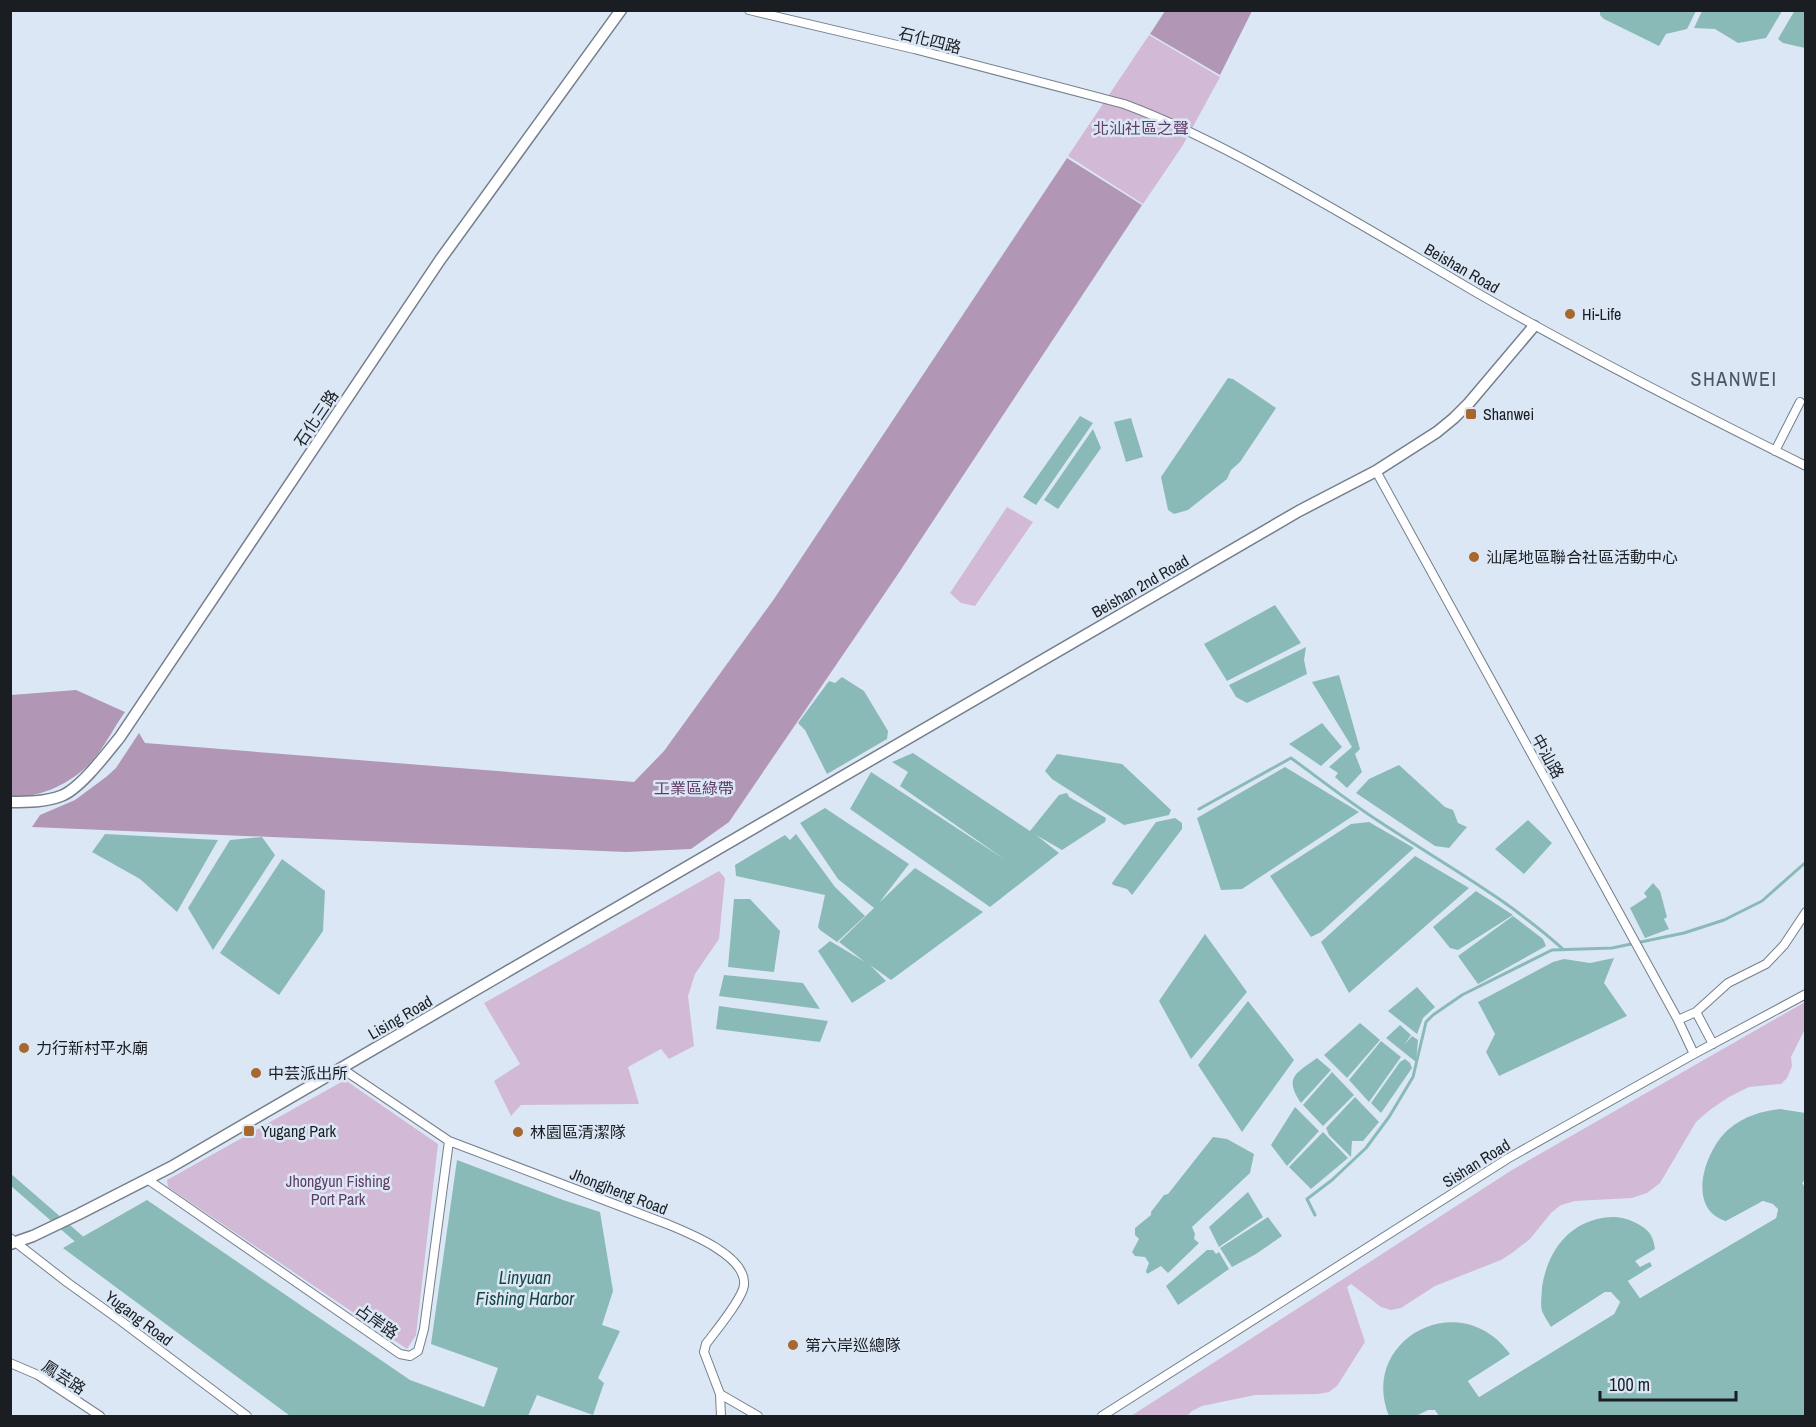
<svg xmlns="http://www.w3.org/2000/svg" width="1816" height="1427" viewBox="0 0 1816 1427" font-family="'Archivo Narrow','Noto Sans TC',sans-serif">
  <rect width="100%" height="100%" fill="#dce7f6"/>
  <path fill="#d2bad6" d="M1149,35L1220,77L1183,145L1143,204L1068,156Z
    M1007,507L1033,522L975,606L961,603L950,593Z
    M719,871L725,878L719,939L695,974L688,996L694,1046L669,1059L661,1049L628,1067L639,1104L521,1105L511,1116L494,1081L520,1064L484,1003Z
    M1805,1002V1029L1791,1057L1792,1066L1787,1078L1781,1084L1749,1087L1729,1097L1711,1109L1696,1122L1660,1183L1647,1193L1632,1198L1575,1201L1561,1205L1551,1213L1530,1239L1512,1253L1501,1260L1435,1286L1401,1308L1391,1310L1381,1307L1351,1284L1347,1287L1365,1342L1337,1386L1329,1392L1318,1394L1255,1395L1202,1406L1192,1411L1187,1416H1131L1512,1170Z
    M345,1080L438,1144L416,1335L407,1349L168,1187L167,1180Z"/>
  <path fill="#b197b5" d="M1165,11V10L1252,11L1220,75L1150,34Z
    M1067,158L1142,205L896,577L729,822L691,849L626,852L32,827L40,815L75,800L106,777L116,768L139,733L145,743L634,782L664,751L774,599Z
    M76,690L125,712C115,726 107,742 97,755C77,781 43,798 11,797V695Z"/>
  <path fill="#89bab7" d="M1795,10L1805,11V48L1783,43L1778,39Z
    M1600,11V10L1696,11L1687,29L1666,34L1659,46L1604,19L1600,15Z
    M1702,11V10L1782,11L1766,38L1738,43L1715,29L1694,28Z
    M1228,378L1233,379L1276,408L1240,462L1231,470L1227,479L1188,510L1174,514L1168,510L1161,477Z
    M1080,416L1093,423L1036,505L1023,497Z
    M1131,418L1143,457L1126,462L1114,422Z
    M1093,429L1101,448L1058,509L1044,500Z
    M1275,605L1301,643L1227,681L1204,644Z
    M1306,647L1304,660L1307,674L1247,703L1236,697L1229,685Z
    M1339,675L1360,749L1355,754L1362,772L1347,788L1335,777L1338,773L1329,767L1352,747L1312,682Z
    M842,677L864,691L888,731L887,739L827,774L805,730L798,723L829,681L835,683Z
    M1322,723L1342,747L1321,766L1289,744Z
    M913,753L1030,831L1059,795L1067,793L1069,797L1106,818L1105,822L1062,850L1036,835L1059,853L990,907L850,809L871,772L1004,859L900,786L908,772L892,762Z
    M1057,754L1122,764L1171,810L1169,815L1124,825L1052,779L1045,771Z
    M1399,765L1445,807L1453,810L1458,823L1467,827L1449,848L1435,846L1356,793L1369,779Z
    M1285,767L1359,812L1242,889L1221,890L1197,818Z
    M825,808L909,864L879,903L915,868L983,912L891,980L870,965L886,981L852,1003L818,951L830,941L865,962L839,942L874,908L838,879L800,823Z
    M1175,818L1182,823V829L1132,895L1127,889L1113,885L1112,883L1156,822Z
    M1528,820L1552,843L1524,874L1495,849Z
    M1369,822L1414,848L1321,932L1311,937L1270,876L1351,824Z
    M105,834L218,840L177,912L140,879L92,852Z
    M796,834L835,887L865,916L837,942L820,930L818,927L825,895L736,876L735,865L785,835L790,840Z
    M262,837L275,855L213,950L188,908L230,840Z
    M1415,856L1469,888L1349,993L1321,942Z
    M282,859L325,891L323,931L279,995L220,953Z
    M1653,883L1660,891L1667,917L1664,919L1669,929L1645,938L1630,908L1647,897L1644,893Z
    M1476,891L1513,915L1458,950L1450,948L1433,927Z
    M734,899H750L780,931L774,972L728,967Z
    M1513,916L1543,939L1546,946L1478,984L1458,956Z
    M1205,934L1247,992L1191,1059L1159,1001Z
    M1614,958L1604,983L1627,1016L1499,1076L1486,1052L1495,1034L1478,1002L1553,962L1564,959L1590,963Z
    M724,975L803,983L820,1009L719,996Z
    M1417,987L1435,1007L1423,1018L1417,1034L1388,1011Z
    M1248,1001L1294,1060L1242,1132L1198,1065Z
    M719,1006L828,1021L820,1042L716,1029Z
    M1360,1023L1380,1040L1347,1078L1324,1055Z
    M1400,1025L1411,1035L1404,1045L1412,1036L1418,1040L1416,1062L1386,1038Z
    M1381,1041L1401,1057L1369,1102L1349,1080Z
    M1317,1058L1331,1070L1301,1103C1283,1077 1297,1073 1317,1058Z
    M1405,1059L1410,1063L1412,1068L1381,1113L1371,1103L1400,1062Z
    M1332,1072L1354,1095L1323,1126L1303,1105Z
    M1355,1097L1379,1122L1363,1141H1352L1351,1157L1329,1135L1326,1128Z
    M1295,1107L1319,1131L1287,1166L1271,1145Z
    M1780,1109L1805,1113V1180L1802,1183L1806,1189L1805,1416H1439L1435,1410H1428L1416,1416H1389C1358,1341 1459,1284 1510,1354L1468,1381L1479,1397L1614,1314L1620,1302L1610,1292H1605L1551,1327C1548,1322 1544,1316 1542,1311C1540,1304 1542,1294 1542,1287C1547,1255 1565,1227 1597,1219C1610,1216 1622,1216 1634,1222C1648,1229 1653,1234 1655,1249L1635,1261L1640,1267L1650,1262L1652,1266L1628,1281L1640,1298L1776,1218L1778,1209L1763,1201L1726,1221C1685,1209 1705,1149 1729,1129C1744,1116 1762,1111 1780,1109Z
    M1323,1132L1348,1158L1311,1189L1289,1167Z
    M1213,1137L1227,1139L1254,1154L1250,1173L1192,1227L1195,1234L1194,1239L1199,1243L1168,1273L1161,1266L1147,1274L1146,1271L1149,1263L1145,1257L1135,1256L1132,1252L1139,1239L1135,1235V1228L1151,1215V1212L1164,1195L1168,1194Z
    M457,1160L563,1200L600,1212L613,1291L602,1325L620,1331L598,1378L604,1383L593,1415L537,1395L528,1416H290L63,1248L147,1200L410,1380L484,1407L498,1368L431,1344Z
    M1248,1192L1263,1217L1219,1247L1209,1227Z
    M1268,1217L1282,1236L1256,1254L1232,1267L1220,1248Z
    M1207,1250H1213L1216,1254L1219,1252L1229,1269L1178,1305L1166,1286Z"/>
  <path fill="#dce7f6" d="M1763,1201L1773,1204L1778,1209L1776,1218L1640,1298L1628,1281L1655,1265L1654,1269L1632,1282L1641,1294L1773,1216L1775,1210L1772,1206L1763,1204L1728,1224L1723,1223Z
    M1605,1292H1611L1620,1302L1614,1314L1479,1397L1468,1381L1512,1353V1357L1472,1382L1480,1393L1612,1312L1616,1303L1609,1295H1606L1553,1330L1548,1329Z"/>
  <g fill="none" stroke-linecap="round" stroke-linejoin="round">
    <path stroke="#89bab7" stroke-width="3" d="M1199,809L1291,758C1320,779 1349,802 1380,822C1442,863 1508,899 1564,950
      M1315,1215L1307,1199L1332,1180L1366,1148L1389,1117L1413,1077L1426,1022L1433,1015L1462,995L1552,950L1612,948L1684,933L1724,920L1762,901L1806,862"/>
    <path stroke="#89bab7" stroke-width="9" d="M10,1179L79,1239"/>
    <g stroke="#757f8c" stroke-width="10">
      <path id="street" d="M749,10L914,49L1124,104C1173,122 1218,145 1264,170C1334,208 1403,249 1472,290C1581,353 1693,410 1806,466
        M1775,451L1800,402
        M1376,471L1678,1020L1694,1054
        M1678,1020L1696,1012
        M1713,1044L1696,1012L1728,983L1766,964L1784,945L1806,912
        M341,1068L449,1141L667,1224C689,1233 747,1256 744,1285C743,1298 715,1332 706,1344L704,1352L720,1394L721,1416
        M147,1179L400,1354L410,1356L418,1351L424,1329L449,1141
        M10,1238L68,1283L121,1321L247,1416
        M10,1363L38,1375L100,1416
        M720,1394L758,1416
        M1102,1416L1507,1159L1694,1054L1806,994"/>
    </g>
    <g stroke="#757f8c" stroke-width="13">
      <path id="secondary" d="M10,802C28,802 45,802 61,796C80,789 107,753 120,737L440,260L621,10
        M10,1244L33,1236L79,1214L171,1167L1299,511L1376,471L1437,432L1454,418L1469,403L1534,326"/>
    </g>
    <use href="#street" stroke="#fff" stroke-width="8"/>
    <use href="#secondary" stroke="#fff" stroke-width="10"/>
  </g>
  <g fill="#a76830" stroke="#dce7f6" stroke-width="2">
    <circle cx="1570" cy="314" r="6"/>
    <rect x="1465" y="408" width="12" height="12" rx="3"/>
    <circle cx="1474" cy="557" r="6"/>
    <circle cx="24" cy="1048" r="6"/>
    <circle cx="256" cy="1073" r="6"/>
    <rect x="243" y="1125" width="12" height="12" rx="3"/>
    <circle cx="518" cy="1132" r="6"/>
    <circle cx="793" cy="1345" r="6"/>
  </g>
  <g text-anchor="middle" dominant-baseline="central" stroke-width="5" stroke-linejoin="round" paint-order="stroke">
    <g font-size="16" fill="#1a1e23" stroke="#dce7f6">
      <text transform="translate(930 40) rotate(14)">石化四路</text>
      <text transform="translate(1462 268) rotate(30)">Beishan Road</text>
      <text transform="translate(316 418) rotate(-56)">石化三路</text>
      <text transform="translate(1140 586) rotate(-30)">Beishan 2nd Road</text>
      <text transform="translate(1548 756) rotate(61)">中汕路</text>
      <text transform="translate(400 1017) rotate(-30)">Lising Road</text>
      <text transform="translate(1476 1163) rotate(-32)">Sishan Road</text>
      <text transform="translate(619 1191) rotate(21)">Jhongjheng Road</text>
      <text transform="translate(139 1318) rotate(37)">Yugang Road</text>
      <text transform="translate(377 1321) rotate(35)">占岸路</text>
      <text transform="translate(64 1377) rotate(33)">鳳芸路</text>
    </g>
    <g font-size="16" fill="#603c67" stroke="#dce7f6">
      <text x="1141" y="128">北汕社區之聲</text>
      <text x="694" y="788">工業區綠帶</text>
      <text x="338" y="1181">Jhongyun Fishing<tspan x="338" dy="18">Port Park</tspan></text>
    </g>
    <g font-size="16" fill="#1a1e23" stroke="#dce7f6" text-anchor="start">
      <text x="1582" y="314">Hi-Life</text>
      <text x="1483" y="414">Shanwei</text>
      <text x="1486" y="557">汕尾地區聯合社區活動中心</text>
      <text x="36" y="1048">力行新村平水廟</text>
      <text x="268" y="1073">中芸派出所</text>
      <text x="261" y="1131">Yugang Park</text>
      <text x="530" y="1132">林園區清潔隊</text>
      <text x="805" y="1345">第六岸巡總隊</text>
    </g>
    <g font-size="18" font-style="italic" fill="#174442" stroke="#dce7f6">
      <text x="525" y="1277">Linyuan<tspan x="525" dy="21">Fishing Harbor</tspan></text>
    </g>
    <g font-size="20" letter-spacing="1.5" fill="#4b5460" stroke="#dce7f6">
      <text x="1734" y="378">SHANWEI</text>
    </g>
  </g>
  <rect width="1816" height="1427" fill="none" stroke="#1a1e23" stroke-width="24"/>
  <path d="M1600 1391v9h136v-9" fill="none" stroke="#1a1e23" stroke-width="3"/>
  <text x="1609" y="1391" font-size="18" fill="#1a1e23" stroke="#dce7f6" stroke-width="4.5" paint-order="stroke">100 m</text>
</svg>
